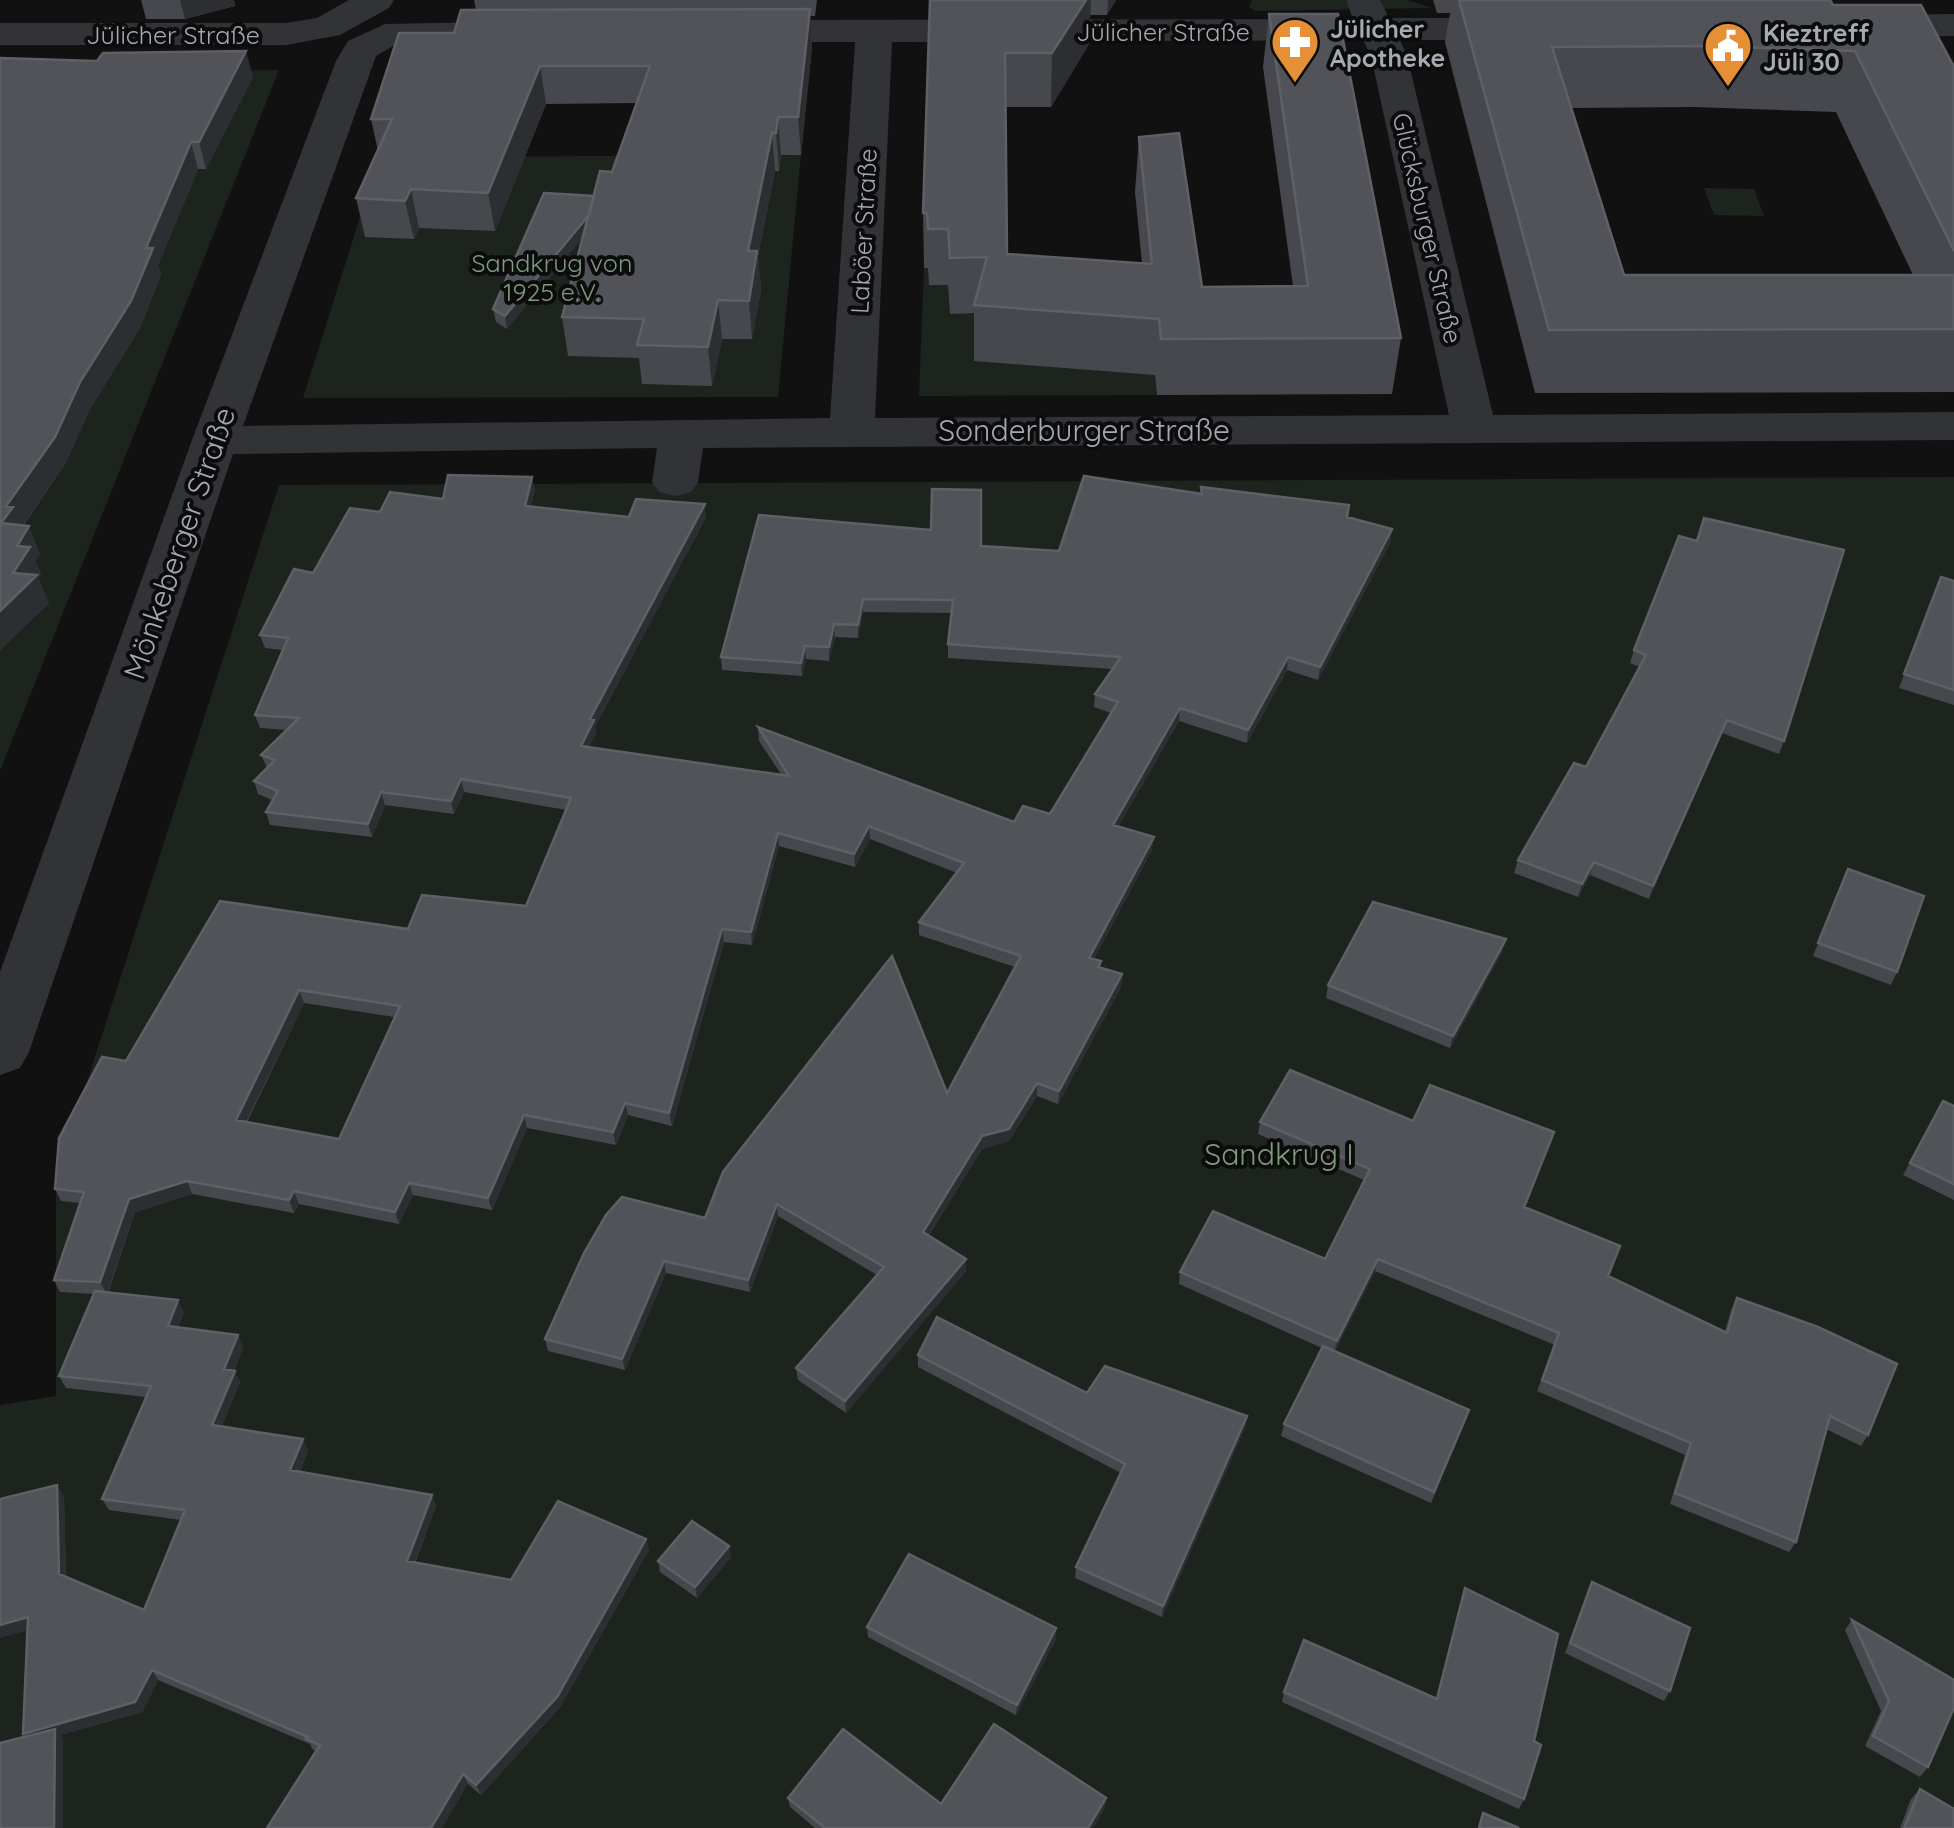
<svg xmlns="http://www.w3.org/2000/svg" width="1954" height="1828" viewBox="0 0 1954 1828" font-family="Quicksand,sans-serif">
  <rect width="100%" height="100%" fill="#111112"/>
  <path fill="#1d241d" d="M1252,0H1408L1432,8L1256,11L1249,7Z
    M279,70L0,771V73Z
    M801,155L778,397L303,398L379,157Z
    M1704,188L1754,189L1764,216L1714,215Z
    M924,268H1142L1157,395L919,396Z
    M1954,477V1828H0V1405L56,1396V1178L279,485Z"/>
  <g fill="none" stroke-linecap="round" stroke-linejoin="round">
    <path fill="#323337" fill-rule="evenodd" d="M349,0H394L389,8L340,35L286,45H0V23H286L317,18Z
      M1346,0H1380L1389,18H1521L1534,21L1539,29L1534,37L1521,40H1400L1407,56L1493,415L1954,412V440L703,448L698,482L691,492L675,496L659,492L652,482L657,448L233,454L29,1052L20,1068L0,1075V972L192,440L336,61L348,41L385,24L531,21L544,24L549,32L544,40L531,43L393,46L376,56L243,426L830,418L855,42H737L724,39L719,31L724,23L737,20L1353,19ZM1363,40L1371,56L1449,415L875,418L892,42Z
      M1954,14V36L1857,37L1844,34L1839,26L1844,18L1857,15Z"/>
  </g>
  <path fill="#47484d" fill-rule="evenodd" d="M141,0H234L235,6L185,19H146Z
    M474,0H817L815,16H810L812,46L801,155H781L779,171H775L758,256L761,290L752,339H722L712,386L642,384L639,358L568,356L562,317L583,237L507,329L496,322L493,309L594,196L612,172L636,103L546,104L495,231L419,228L414,239L365,237L356,198L378,151L371,119L476,10Z
    M930,0H1116L1107,15H1090L1089,44L1051,107H1006L1007,254L1142,263L1135,192L1139,137L1202,287L1293,286L1263,67L1269,14L1401,338L1392,394L1157,395L1155,375L974,361V313L950,314L948,285H929L928,268H924L923,213Z
    M1433,0H1830L1833,5L1954,67V392L1535,393L1445,42L1450,13H1437ZM1694,107L1836,112L1913,275H1624L1571,108Z
    M0,58L253,77L206,169H198L158,265L161,275L140,328L90,409L65,464L23,526L40,554L35,561L41,574L38,578L49,603L0,650Z
    M1201,487L1347,517L1392,529L1390,543L1318,680L1287,670L1247,743L1179,721L1118,827L1152,850L1094,959L1101,961V968L1122,974L1121,987L1058,1104L1037,1096L1009,1141L982,1149L929,1235L966,1259V1271L846,1413L798,1380L796,1368L877,1275L778,1216L750,1292L666,1273L625,1370L548,1351L545,1339L705,1218L947,1093L1015,967L919,935V922L957,873L870,839L855,867L779,846L752,945L724,942L672,1126L628,1115L616,1145L527,1128L492,1210L413,1195L399,1224L299,1204L294,1213L192,1194L135,1212L108,1293L184,1312L178,1327L238,1335L243,1347L234,1371L240,1382L222,1426L308,1450L300,1472L432,1495L436,1506L415,1563L511,1580L646,1539L649,1550L560,1707L481,1795L468,1784L316,1751L312,1749L310,1744L158,1680L142,1712L60,1735L63,1739L26,1736L23,1734L64,1496L66,1577L144,1610L181,1520L109,1510L102,1499L146,1397L66,1388L59,1376L94,1294L60,1292L54,1280L80,1203L61,1201L55,1189L126,1061L408,929L526,906L566,810L464,792L454,814L385,805L372,837L270,825L266,812L272,800L258,794L254,781L267,768L261,755L287,730L260,728L255,715L282,650L265,648L260,635L313,573L380,512L443,499L535,490L530,507L629,517H706L595,727L596,733L589,747L781,774L759,741L758,727L1014,822L1050,814L1111,713L1094,707L1095,694L1112,669L948,658V644L952,613L863,612L858,638L835,637L829,661L806,659L802,676L722,670L721,657L981,546L1059,551L1201,494ZM304,1003L394,1017L339,1139L247,1122Z
    M1679,536L1784,741L1779,754L1722,733L1649,899L1590,875L1578,897L1514,873L1518,860L1586,767L1640,667L1630,663L1634,650Z
    M1941,577L1954,581V705L1899,688Z
    M1848,869L1897,972L1891,985L1813,956Z
    M1506,939L1502,952L1450,1048L1326,998L1328,985Z
    M1943,1101L1954,1106V1200L1903,1175Z
    M1413,1121L1554,1132L1525,1208L1608,1276L1725,1332L1731,1310L1737,1298L1868,1435L1861,1446L1826,1429L1796,1542L1789,1552L1670,1504L1685,1455L1537,1391L1555,1345L1375,1271L1335,1351L1465,1422L1431,1503L1281,1436L1284,1424L1322,1348L1179,1284L1180,1272L1325,1259L1364,1180L1258,1134L1260,1122Z
    M918,1355L1087,1393L1247,1416L1245,1428L1162,1617L1075,1578L1076,1567L1121,1473L918,1367Z
    M731,1557L697,1598L660,1572L658,1561Z
    M1592,1582L1670,1691L1664,1701L1565,1653Z
    M1465,1588L1534,1741L1524,1799L1519,1809L1282,1702L1284,1692L1436,1698Z
    M1852,1620L1928,1767L1920,1777L1865,1746L1881,1711L1845,1630Z
    M867,1627L1056,1639L1016,1715L868,1637Z
    M1920,1789L1954,1828H1900L1911,1799Z
    M788,1798L941,1804L1106,1798L1105,1807L1093,1828H815L790,1807Z"/>
  <path fill="#2d2e31" d="M180,0H234L235,6L185,19Z
    M1086,0H1091L1089,44L1051,107L1052,53Z
    M1108,0H1116L1107,15Z
    M810,9L812,46L801,155L798,117Z
    M246,51L253,77L206,169L199,142Z
    M540,66L546,104L495,231L488,193Z
    M778,117L781,155L779,171L776,133Z
    M772,133L775,171L758,256L761,290L752,339L749,301L748,251Z
    M191,142L198,169L158,265L161,275L140,328L90,409L65,464L21,528L1,523L6,506L80,382L146,248Z
    M411,189L419,228L414,239L405,201Z
    M604,197L606,209L507,329L505,316Z
    M718,300L722,339L712,386L708,347Z
    M532,477L535,490L527,520L525,506Z
    M705,504L706,517L595,727L596,733L584,759L581,746L590,719Z
    M29,526L40,554L35,561L41,574L38,578L49,603L0,650V611L13,573L17,546Z
    M1392,529L1390,543L1318,680L1320,667Z
    M863,599V612L858,638V625Z
    M834,624L835,637L829,661V647Z
    M805,646L806,659L802,676L801,663Z
    M1288,657L1287,670L1247,743L1248,730Z
    M1180,708L1179,721L1112,838L1113,825Z
    M1727,720L1722,733L1649,899L1653,886Z
    M461,779L464,792L454,814L451,801Z
    M381,792L385,805L372,837L368,824Z
    M869,826L870,839L855,867L854,854Z
    M778,833L779,846L752,945L751,932Z
    M1154,837L1152,850L1088,970L1089,958Z
    M1594,862L1590,875L1578,897L1582,884Z
    M722,929L724,942L672,1126L669,1113Z
    M1506,939L1502,952L1450,1048L1453,1036Z
    M1122,974L1121,987L1058,1104L1059,1091Z
    M299,990L304,1003L241,1132L236,1120Z
    M1037,1083V1096L1009,1141L982,1149L923,1244V1232L982,1136Z
    M625,1103L628,1115L616,1145L613,1132Z
    M524,1115L527,1128L492,1210L488,1198Z
    M187,1181L192,1194L135,1212L107,1294L100,1282L129,1199Z
    M409,1183L413,1195L399,1224L395,1212Z
    M294,1191L299,1204L294,1213L289,1200Z
    M777,1204L778,1216L750,1292L748,1280Z
    M966,1259V1271L846,1413L845,1401Z
    M1378,1259L1375,1271L1334,1353L1337,1341Z
    M664,1261L666,1273L625,1370L622,1359Z
    M178,1300L184,1312L174,1337L168,1326Z
    M238,1335L243,1347L230,1381L224,1369Z
    M235,1371L240,1382L218,1436L212,1425Z
    M1247,1416L1245,1428L1162,1617L1163,1606Z
    M303,1439L308,1450L296,1482L290,1470Z
    M57,1485L64,1496L66,1585L59,1574Z
    M432,1495L436,1506L411,1572L407,1561Z
    M646,1539L649,1550L560,1707L481,1795L476,1785Z
    M729,1546L731,1557L697,1598L695,1587Z
    M28,1617L36,1628L0,1638V1625Z
    M1056,1628V1639L1016,1715L1017,1705Z
    M152,1670L158,1680L142,1712L60,1735L63,1739V1828H54L31,1743L23,1734Z
    M463,1774L468,1784L442,1828H431Z
    M1106,1798L1105,1807L1093,1828H1088Z"/>
  <path fill="#515358" stroke="#5e6066" stroke-width="2.5" fill-rule="evenodd" d="M930,0H1086L1052,53H1005L1007,254L1152,264L1139,137L1179,133L1202,287L1308,286L1269,14H1338L1401,338L1161,339L1159,319L974,305L987,257L950,258L948,229H928L927,213H923Z
    M1459,0H1830L1833,5H1921L1954,67V251L1855,51L1709,46L1552,47L1624,275H1954V329L1549,330Z
    M810,9L798,117H778L776,133H772L748,251H757L749,301L718,300L708,347L637,345L644,319L562,317L600,171L612,172L650,66H540L488,193L411,189L405,201L356,198L392,119H371L399,33H454L461,10Z
    M246,51L199,142H191L146,248H153L131,301L80,382L55,437L6,506L13,507L1,523L29,526L17,546L30,547L13,573L37,575L0,611V58L97,61L103,53Z
    M544,193L594,196L589,215L505,316L493,309Z
    M448,475L532,477L525,506L629,517L636,499L705,504L590,719L594,720L581,746L789,776L758,727L1014,822L1023,806L1050,814L1118,702L1095,694L1121,657L948,644L953,600L863,599L858,625L834,624L829,647L805,646L801,663L721,657L759,515L931,530L932,489L981,490V546L1059,551L1084,476L1202,494L1201,487L1349,505L1347,517L1392,529L1320,667L1288,657L1248,730L1180,708L1113,825L1154,837L1089,958L1101,961L1098,967L1122,974L1059,1091L1037,1083L1009,1129L982,1136L923,1232L966,1259L845,1401L796,1368L884,1267L777,1204L748,1280L664,1261L622,1359L545,1339L584,1253L606,1215L622,1197L705,1218L723,1172L892,956L947,1093L1021,956L919,922L964,863L869,826L854,854L778,833L751,932L722,929L669,1113L625,1103L613,1132L524,1115L488,1198L409,1183L395,1212L294,1191L289,1200L187,1181L129,1199L100,1282L54,1280L84,1192L55,1189L59,1138L102,1057L126,1061L220,901L408,929L422,895L526,906L571,798L461,779L451,801L381,792L368,824L266,812L278,791L254,781L275,760L261,755L299,718L255,715L288,638L260,635L294,569L313,573L350,508L380,512L390,492L443,499ZM299,990L400,1006L339,1139L236,1120Z
    M1704,518L1844,550L1784,741L1727,720L1653,886L1594,862L1582,884L1518,860L1574,763L1586,767L1646,655L1634,650L1679,536L1697,541Z
    M1941,577L1954,581V690L1904,674Z
    M1848,869L1924,896L1897,972L1818,943Z
    M1373,902L1506,939L1453,1036L1328,985Z
    M1290,1070L1413,1121L1430,1085L1554,1132L1524,1207L1620,1246L1608,1276L1727,1333L1737,1298L1818,1327L1897,1364L1868,1435L1830,1416L1796,1542L1675,1493L1691,1443L1542,1380L1559,1333L1378,1259L1337,1341L1180,1272L1213,1211L1325,1259L1370,1169L1260,1122Z
    M1943,1101L1954,1106V1184L1910,1163Z
    M95,1291L178,1300L168,1326L238,1335L224,1369L235,1371L212,1425L303,1439L290,1470L432,1495L407,1561L511,1580L558,1501L646,1539L557,1697L476,1785L463,1774L431,1828H267L320,1745L306,1739L308,1737L152,1670L135,1702L23,1734L28,1617L0,1625V1499L57,1485L59,1574L144,1610L185,1510L102,1499L151,1386L59,1376Z
    M937,1317L1087,1393L1105,1366L1247,1416L1163,1606L1076,1567L1125,1464L918,1355Z
    M1323,1346L1469,1410L1434,1492L1284,1424Z
    M692,1521L729,1546L695,1587L658,1561Z
    M909,1554L1056,1628L1017,1705L867,1627Z
    M1592,1582L1690,1628L1670,1691L1570,1643Z
    M1465,1588L1558,1634L1534,1741L1541,1745L1524,1799L1284,1692L1304,1640L1437,1699Z
    M1852,1620L1954,1680V1708L1928,1767L1873,1736L1889,1701Z
    M994,1724L1106,1798L1088,1828H825L788,1798L843,1729L941,1804Z
    M55,1729L54,1828H0V1743Z
    M1920,1789L1954,1809V1828H1904Z
    M1483,1813L1519,1828H1479Z"/>
  <defs>
    <g id="pharmacy-pin" transform="scale(2.5)"><path d="M0 17L-7.5 6A9.5 9.5 0 1 1 7.5 6Z" fill="#e59036" stroke="#0c0c0d"/><path d="M-2-6h4v4h4v4h-4v4h-4v-4h-4v-4h4Z" fill="#fff"/></g>
    <g id="civic-pin" transform="scale(2.5)"><path d="M0 17L-7.5 6A9.5 9.5 0 1 1 7.5 6Z" fill="#e59036" stroke="#0c0c0d"/><path d="M-.6-6.5H3V-4.5H.6V-3L4-1V1h2V6H-6V1h2V-1L-.6-3ZM-1.2 2.5V6h2.4V2.5Z" fill="#fff"/></g>
  </defs>
  <g fill-rule="evenodd">
    <use href="#pharmacy-pin" x="1295" y="42"/>
    <use href="#civic-pin" x="1728" y="46"/>
  </g>
  <g text-anchor="middle" dominant-baseline="central" stroke-width="8" stroke-linejoin="round" paint-order="stroke">
    <g font-size="25" font-weight="bold" fill="#a3aab2" stroke="#0c0c0d" text-anchor="start">
      <text x="1330" y="28">Jülicher<tspan x="1330" dy="29">Apotheke</tspan></text>
      <text x="1763" y="32">Kieztreff<tspan x="1763" dy="29">Jüli 30</tspan></text>
    </g>
    <g font-size="25" fill="#a3aab2" stroke="#0c0c0d">
      <text x="1163" y="31">Jülicher Straße</text>
      <text x="173" y="34">Jülicher Straße</text>
      <text transform="translate(1428 228) rotate(77)">Glücksburger Straße</text>
      <text transform="translate(863 231) rotate(-87)">Laböer Straße</text>
    </g>
    <g font-size="25" fill="#7e9c7b" stroke="#0c0c0d">
      <text x="552" y="262">Sandkrug von<tspan x="552" dy="29">1925 e.V.</tspan></text>
    </g>
    <g font-size="30" fill="#a3aab2" stroke="#0c0c0d">
      <text x="1084" y="430">Sonderburger Straße</text>
      <text transform="translate(179 543) rotate(-71)">Mönkeberger Straße</text>
    </g>
    <g font-size="30" fill="#7e9c7b" stroke="#0c0c0d">
      <text x="1279" y="1154">Sandkrug I</text>
    </g>
  </g>
</svg>
